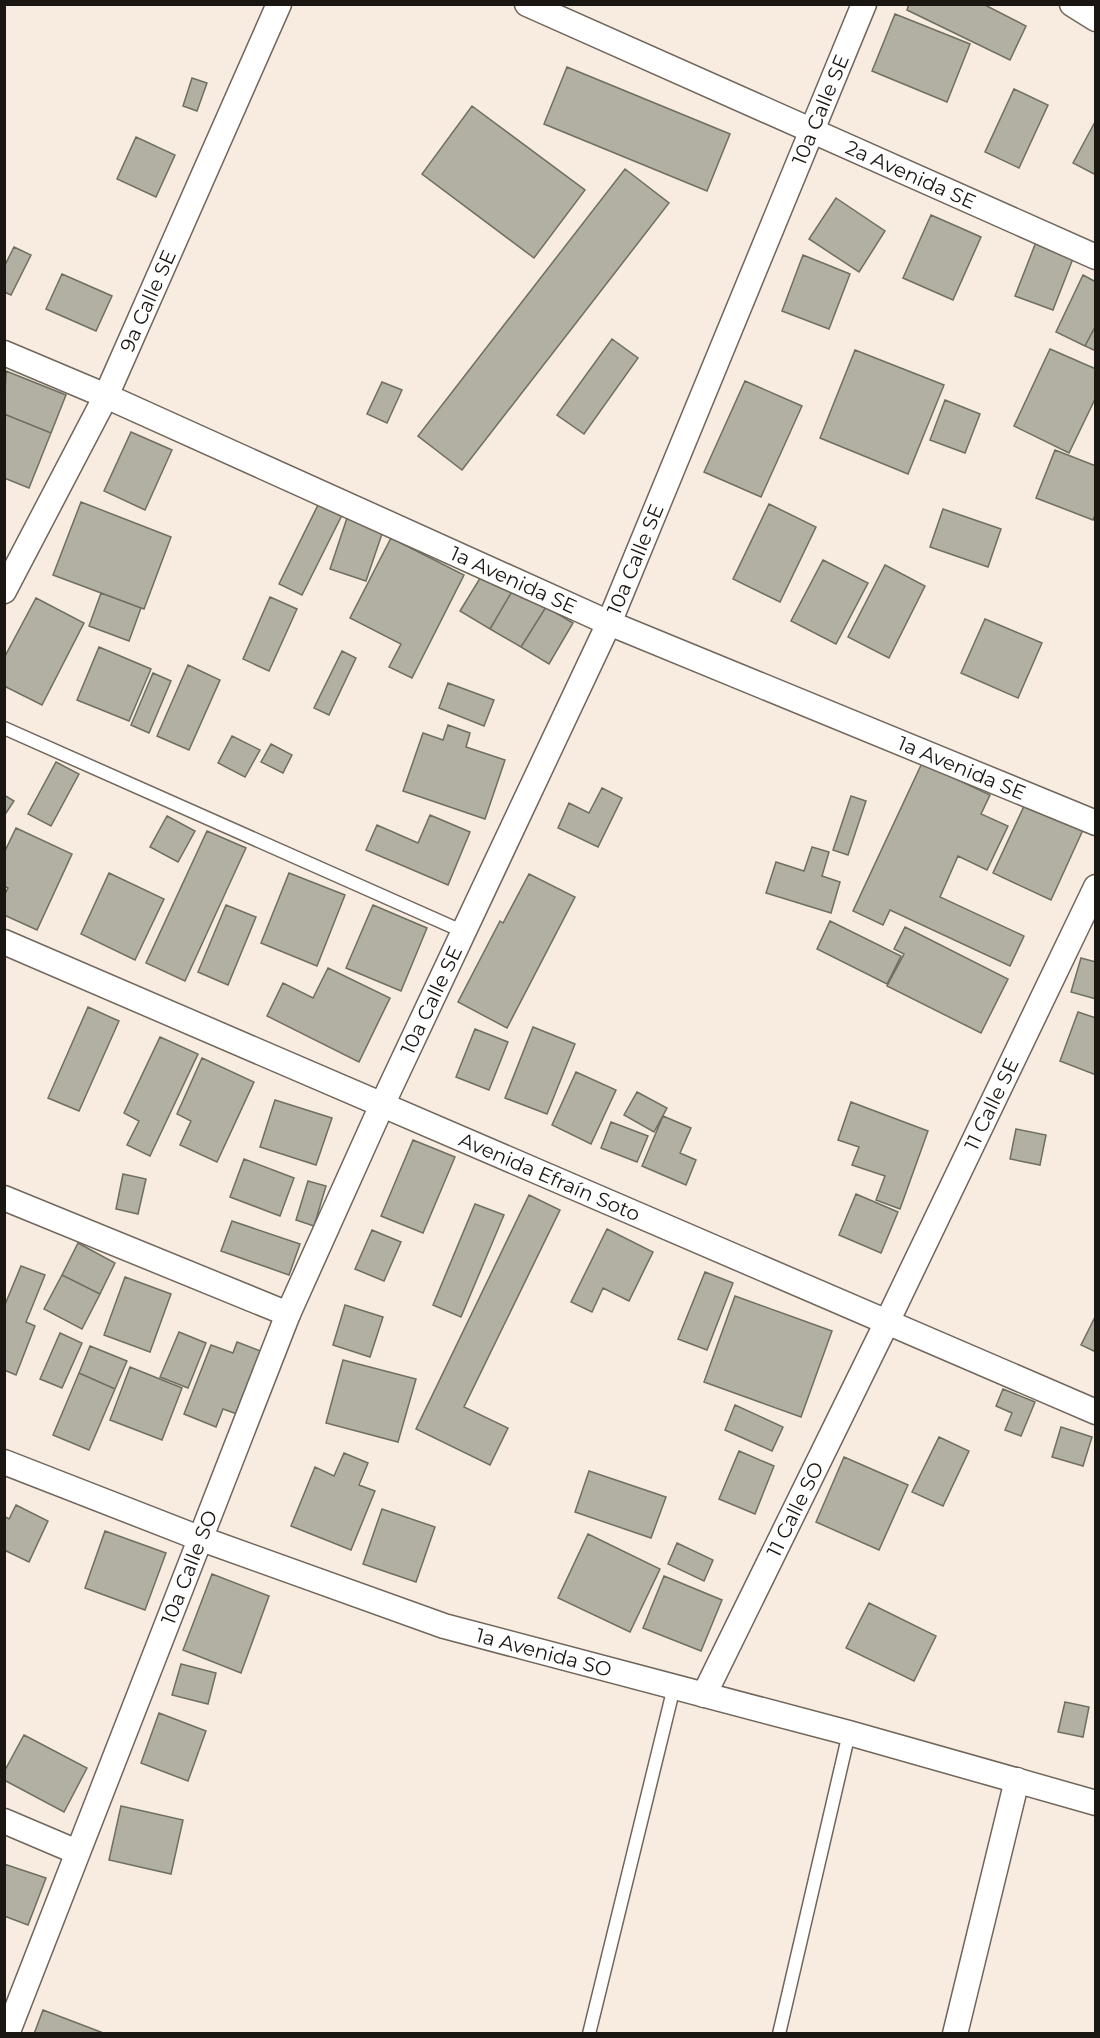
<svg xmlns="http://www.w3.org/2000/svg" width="1100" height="2038" viewBox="0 0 1100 2038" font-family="Montserrat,sans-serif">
  <rect width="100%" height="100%" fill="#f7ecdf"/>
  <path fill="#b1b0a2" stroke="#6f6f61" stroke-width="1.5" d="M909,4H983L1026,26L1010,60L907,10Z
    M895,14L970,44L947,102L872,71Z
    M567,67L730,134L707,191L544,124Z
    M192,78L207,83L197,111L183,106Z
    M1014,89L1048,105L1019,168L985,152Z
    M472,106L585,190L534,258L422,174Z
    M1096,120V175L1073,163Z
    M136,137L175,155L156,197L117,179Z
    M625,169L669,203L462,470L418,436Z
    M836,198L885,231L859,272L809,239Z
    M931,215L981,237L953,300L903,278Z
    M1036,242L1074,256L1053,310L1015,296Z
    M14,247L31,255L11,295L4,292V267Z
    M803,255L850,274L829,329L782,311Z
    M62,274L112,296L96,331L46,309Z
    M1083,275L1096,282V325L1085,346L1056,332Z
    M1096,325V351L1085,346Z
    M612,339L638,358L584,434L557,415Z
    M1050,349L1096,369V397L1069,453L1014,426Z
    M855,350L944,385L908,474L820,438Z
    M6,371L66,395L51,433L4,414Z
    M745,381L802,406L761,497L704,472Z
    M382,382L402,390L387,423L367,414Z
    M945,400L980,414L965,453L930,440Z
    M4,414L51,433L29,488L4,478Z
    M131,432L172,450L145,510L104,491Z
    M1055,450L1096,466V513L1093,520L1036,498Z
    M320,501L343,513L302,595L279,584Z
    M81,502L171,537L144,609L53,575Z
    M769,504L816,527L780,602L733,579Z
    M943,509L1001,529L988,567L930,547Z
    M348,515L384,528L366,581L330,569Z
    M391,538L464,575L412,678L389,667L401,644L350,618Z
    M823,560L868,583L836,644L791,621Z
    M885,565L925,586L889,658L848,637Z
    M485,570L514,588L490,629L460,611Z
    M514,588L546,607L521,647L490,629Z
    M101,593L141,608L129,641L89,626Z
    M270,597L297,609L269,671L243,659Z
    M36,598L84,623L42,705L4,686V658Z
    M546,607L573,623L549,664L521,647Z
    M985,619L1042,643L1018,698L961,673Z
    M99,647L151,669L129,721L77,700Z
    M342,651L356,658L329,715L314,708Z
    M188,665L220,680L189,750L157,736Z
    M153,673L171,681L149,733L131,725Z
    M448,683L494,700L484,726L439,708Z
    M448,725L470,733L466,747L505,760L485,819L403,791L423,733L443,740Z
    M232,736L260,750L245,777L218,763Z
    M271,744L292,755L283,773L261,762Z
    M56,762L79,774L51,826L28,814Z
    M922,763L990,795L981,814L1008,826L987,870L958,856L940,897L1024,936L1010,966L890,910L883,925L853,911Z
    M602,788L622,798L598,847L558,828L569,803L589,813Z
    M4,795L14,801L4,816Z
    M851,796L866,801L848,855L833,850Z
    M1025,804L1083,830L1051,900L993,873Z
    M430,815L470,832L448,885L366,850L377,825L418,843Z
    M167,816L195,831L178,862L150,847Z
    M16,828L72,854L37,930L4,915V896L8,888L4,886V853Z
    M207,831L246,848L185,981L146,963Z
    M812,847L829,852L822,876L840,882L831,913L766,893L776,862L804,871Z
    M109,873L164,899L135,960L81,934Z
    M289,873L345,895L317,966L261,943Z
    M529,874L575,897L507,1028L458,1002L500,921L503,923Z
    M226,905L256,917L228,985L198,972Z
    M373,905L427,928L401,991L346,968Z
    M830,921L901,956L887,984L817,949Z
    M905,927L1008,979L981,1033L887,986L904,954L894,949Z
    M1081,958L1096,962V999L1071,992Z
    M328,968L390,998L359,1062L267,1016L283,983L313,998Z
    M88,1007L119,1021L79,1111L48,1098Z
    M1078,1012L1096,1018V1075L1060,1061Z
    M533,1027L575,1044L547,1114L505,1098Z
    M475,1029L508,1042L489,1090L456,1077Z
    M160,1037L198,1054L150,1156L127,1145L139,1121L124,1113Z
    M202,1058L254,1082L217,1162L180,1145L191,1121L177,1114Z
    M576,1072L616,1090L591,1144L552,1125Z
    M637,1092L667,1108L654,1132L624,1115Z
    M275,1100L332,1118L316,1165L260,1147Z
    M851,1102L928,1131L900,1209L876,1200L885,1176L852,1165L859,1147L838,1140Z
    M663,1116L691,1128L680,1153L696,1160L686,1185L642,1166Z
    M611,1122L648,1136L637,1162L601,1148Z
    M1016,1129L1046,1135L1040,1165L1010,1159Z
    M413,1140L455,1157L423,1233L381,1216Z
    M244,1159L294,1178L280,1216L230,1197Z
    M123,1174L146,1179L138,1214L116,1209Z
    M308,1181L326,1186L314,1226L296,1220Z
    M856,1194L898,1212L881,1253L839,1235Z
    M529,1195L560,1210L464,1407L508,1428L490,1465L416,1429Z
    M475,1204L504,1215L461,1317L433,1305Z
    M232,1221L300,1244L289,1275L221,1251Z
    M607,1229L653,1252L629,1301L603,1288L592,1312L571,1302Z
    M372,1230L401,1242L384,1281L355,1269Z
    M78,1243L115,1263L100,1294L62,1275Z
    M21,1266L45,1275L26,1322L35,1326L16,1375L4,1370V1307Z
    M705,1272L733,1283L707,1350L678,1339Z
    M62,1275L100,1294L82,1329L44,1309Z
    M125,1277L171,1294L150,1352L104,1335Z
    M735,1296L832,1331L801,1417L704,1382Z
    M345,1305L383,1317L370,1357L333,1345Z
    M1096,1315V1352L1081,1345Z
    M179,1332L206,1343L188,1388L160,1377Z
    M60,1333L82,1343L62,1388L40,1379Z
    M237,1342L263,1352L237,1414L223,1409L216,1427L184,1414L211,1345L233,1353Z
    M90,1346L127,1361L115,1389L79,1373Z
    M343,1360L416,1379L398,1442L326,1423Z
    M130,1367L182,1388L162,1440L110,1420Z
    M79,1373L115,1389L89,1450L53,1435Z
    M1003,1389L1035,1402L1021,1436L1005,1430L1012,1413L996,1406Z
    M735,1405L783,1427L772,1451L725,1430Z
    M1061,1427L1092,1437L1083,1466L1052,1457Z
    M939,1437L969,1451L943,1506L912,1492Z
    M739,1451L774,1466L755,1514L719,1499Z
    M344,1453L368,1463L359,1485L375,1491L351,1550L291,1526L315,1467L334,1476Z
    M844,1457L908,1485L879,1550L816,1522Z
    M589,1471L666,1497L651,1538L575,1512Z
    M16,1505L48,1521L29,1562L4,1550V1516L9,1519Z
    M382,1509L435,1527L416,1582L363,1564Z
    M105,1531L166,1553L145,1610L85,1588Z
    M588,1534L660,1569L630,1632L558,1598Z
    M677,1543L713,1560L704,1581L668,1564Z
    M212,1574L269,1596L241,1673L183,1650Z
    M664,1576L722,1600L701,1651L643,1628Z
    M869,1603L936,1636L914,1681L846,1648Z
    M181,1664L216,1673L208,1704L172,1695Z
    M1065,1702L1089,1707L1083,1737L1058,1732Z
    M159,1713L206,1731L188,1781L141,1763Z
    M24,1735L87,1768L64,1812L4,1780V1772Z
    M121,1806L183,1820L171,1874L109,1860Z
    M4,1864L46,1878L28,1925L4,1916Z
    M43,2010L106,2034H34Z"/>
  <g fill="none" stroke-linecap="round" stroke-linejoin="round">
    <g stroke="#70665c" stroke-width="15">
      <path id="lane" d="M4,728L464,932
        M589,2034L674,1687
        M779,2034L849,1733"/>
    </g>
    <g stroke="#70665c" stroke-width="27">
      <g id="street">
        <path id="s1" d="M527,4L1096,257"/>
        <path d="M1072,4L1096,19"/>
        <path id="s2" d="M4,353L106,396L609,623L1096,823"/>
        <path id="s3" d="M4,591L106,396L279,4"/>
        <path id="s4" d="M4,942L1096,1412"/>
        <path d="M4,1198L288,1314"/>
        <path id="s5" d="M4,1462L199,1538L444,1626L849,1733L1096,1803"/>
        <path id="s6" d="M704,1695L887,1322L1096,887"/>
        <path d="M4,1821L77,1852"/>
        <path id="s7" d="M7,2034L288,1314L382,1105L609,623L864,4"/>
        <path d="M955,2034L1017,1780"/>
      </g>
    </g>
    <use href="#lane" stroke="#fff" stroke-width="12"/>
    <use href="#street" stroke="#fff" stroke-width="24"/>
  </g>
  <g text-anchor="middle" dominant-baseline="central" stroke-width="5" stroke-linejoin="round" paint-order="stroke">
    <g font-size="20" fill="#1a1612" stroke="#fefaf5">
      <text stroke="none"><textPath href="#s7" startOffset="2090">10a Calle SE</textPath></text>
      <text stroke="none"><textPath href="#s1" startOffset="420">2a Avenida SE</textPath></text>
      <text stroke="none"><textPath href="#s3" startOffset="324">9a Calle SE</textPath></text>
      <text stroke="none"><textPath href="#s7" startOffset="1604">10a Calle SE</textPath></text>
      <text stroke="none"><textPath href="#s2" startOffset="558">1a Avenida SE</textPath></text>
      <text stroke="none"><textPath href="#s2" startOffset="1044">1a Avenida SE</textPath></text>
      <text stroke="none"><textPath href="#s7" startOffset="1118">10a Calle SE</textPath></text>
      <text stroke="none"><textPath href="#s6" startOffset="657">11 Calle SE</textPath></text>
      <text stroke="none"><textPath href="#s4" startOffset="594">Avenida Efraín Soto</textPath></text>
      <text stroke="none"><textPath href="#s6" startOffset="207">11 Calle SO</textPath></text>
      <text stroke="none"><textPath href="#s7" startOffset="501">10a Calle SO</textPath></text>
      <text stroke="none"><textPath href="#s5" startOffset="573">1a Avenida SO</textPath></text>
    </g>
  </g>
  <rect width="1100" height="2038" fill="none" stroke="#1a1612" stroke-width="12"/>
</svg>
